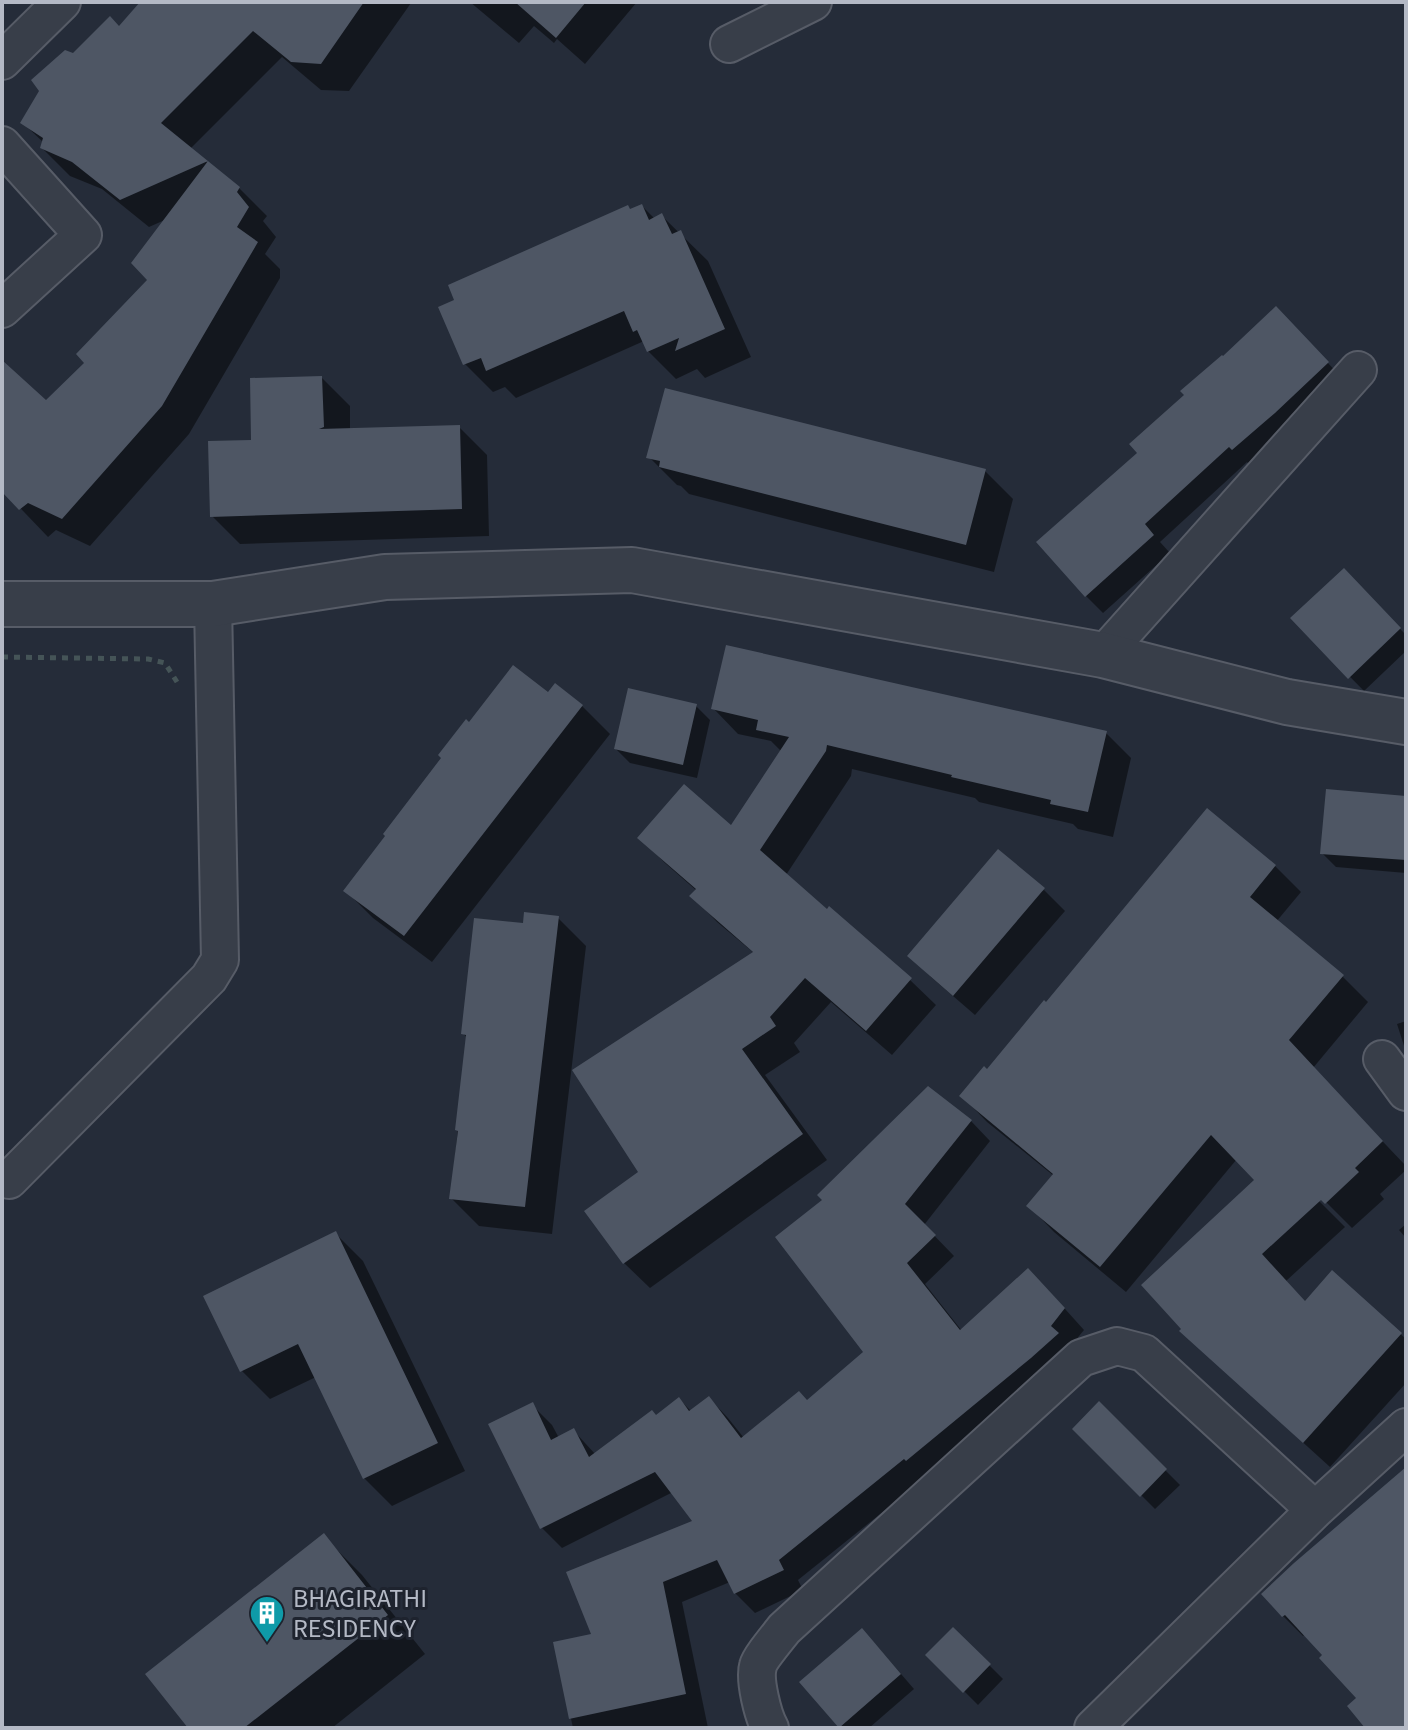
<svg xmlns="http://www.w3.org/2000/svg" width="1408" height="1730" viewBox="0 0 1408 1730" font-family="'Source Sans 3',sans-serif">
  <rect width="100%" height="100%" fill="#252c39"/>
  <path fill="#0007" d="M143,2L411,3L349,91L321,90L282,57L190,149L239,188L267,216L263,221L276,237L265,254L280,269V278L189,434L90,546L56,530L48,537L2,489V363L46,402L87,363L150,280L167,219L149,227L102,189L70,176L42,148L44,143L23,123L74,55L119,28Z
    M470,2H637L585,64L557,39L554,43L534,26L519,43Z
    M642,206L655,219L662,216L708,261L751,357L705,378L697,369L676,379L648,351L644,341L516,398L505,387L493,392L465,364L631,211Z
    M1292,325L1344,380L1251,466L1247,462L1160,542L1170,553L1103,613L1086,596L1140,453Z
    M322,378L350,406V430L459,427L487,455L489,536L240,544L212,516L253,442Z
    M649,457L985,471L1013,499L994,572L689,494L681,486L677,485Z
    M1344,571L1406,635V651L1364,691L1293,619Z
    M548,695L582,706L610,734L432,962L373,918L345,890L470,724Z
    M696,706L710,720L697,778L630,763L616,749Z
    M713,708L1106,733L1131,758L1113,837L1078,829L1073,824L979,802L975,798L852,769L851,776L786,875L910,980L936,1005L892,1055L831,1002L794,1043L800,1052L765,1075L827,1160L650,1288L624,1263L587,1212L641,1173L754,953L717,922L692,896L697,891L665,863L640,838L732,828L782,752L771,741L738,734Z
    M1406,798V873L1336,867L1322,853Z
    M1275,866L1301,892L1276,922L1342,976L1368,1002L1313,1068L1406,1166V1170L1380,1194L1384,1199L1352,1228L1315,1191L1312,1194L1345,1227L1286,1281L1306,1303L1332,1273L1406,1339V1383L1330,1467L1208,1356L1184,1329L1257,1180L1237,1159L1126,1292L1054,1232L1029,1206L1054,1176L987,1122L962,1096L987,1071L1046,1005Z
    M1044,890L1065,911L975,1015L931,977L910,956Z
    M558,918L586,946L552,1234L479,1226L451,1198L467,1038L463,1033L524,925Z
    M1406,1021V1052L1397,1024Z
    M971,1121L990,1141L924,1225L954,1256L925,1284L962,1331L1048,1290L1084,1330L1070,1347L925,1478L798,1580L803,1590L755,1613L735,1593L730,1582L682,1602L708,1728H573L555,1644L594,1635L695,1522L673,1492L562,1548L542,1528L532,1405L552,1425L559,1438L574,1431L596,1455L656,1417L679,1399L692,1412L709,1398L728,1418L744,1438L808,1402L866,1352L778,1237Z
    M1406,1224V1238L1399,1230Z
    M335,1233L363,1261L465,1471L392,1506L364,1478L316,1377L270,1399L242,1371L206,1297Z
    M1099,1404L1180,1485L1155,1509L1075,1429Z
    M1406,1480V1661L1325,1655L1306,1634L1303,1636L1283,1616Z
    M323,1536L362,1575L425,1654L332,1728H190Z
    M953,1629L1003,1679L978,1705L928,1655Z
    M876,1645L914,1689L869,1728H841L802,1682Z"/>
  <path fill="#4e5664" d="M140,2H364L321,64L291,62L253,31L161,123L240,187L237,192L249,207L237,227L258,242L162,406L62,519L28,503L19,510L2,492V360L46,400L84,363L76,354L147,280L131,263L208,161L120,200L72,162L40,148L43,138L20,123L39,91L31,80L65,50L73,53L110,16L119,26Z
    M515,2H586L556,38Z
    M642,204L649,220L662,213L672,234L681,230L725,329L675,351L679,338L647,352L637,330L633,332L624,311L486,371L481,358L463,365L438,307L454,300L448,285L628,205L630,209Z
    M1276,306L1329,362L1275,413L1232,450L1229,447L1145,524L1154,535L1085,597L1036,542L1137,453L1129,444L1184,395L1180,391L1222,355L1223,356Z
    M322,376L324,427L319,429L460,425L462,509L210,517L208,441L251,440L250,378Z
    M665,388L986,469L966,545L659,467L660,461L646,458Z
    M1344,568L1401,628L1348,679L1290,618Z
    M726,645L1107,731L1088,812L1050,804L1051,800L951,777L952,775L827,745L826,751L760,850L827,909L829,906L912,978L866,1031L805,978L770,1017L776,1026L742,1049L803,1134L623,1264L584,1211L638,1172L572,1070L753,952L689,896L696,889L637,838L684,784L731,825L789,737L756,730L758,720L711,709Z
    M513,665L548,692L555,683L583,705L404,936L343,891L385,836L383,834L441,758L438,755L466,719L469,722Z
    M628,688L697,704L683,765L614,749Z
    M1326,789L1406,796V860L1320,854Z
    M1207,808L1276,865L1250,897L1344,975L1289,1040L1383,1141L1355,1168L1359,1172L1325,1204L1321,1200L1262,1254L1305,1301L1332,1270L1402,1333L1303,1443L1179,1331L1181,1329L1141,1285L1254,1180L1211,1135L1100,1267L1026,1206L1053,1174L959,1096L984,1066L987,1069L1044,1000L1046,1002Z
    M998,849L1045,888L953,996L907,956Z
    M524,912L559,916L525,1207L449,1199L458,1131L455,1130L466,1035L461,1034L474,918L523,923Z
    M928,1086L972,1120L905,1204L936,1235L907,1263L960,1330L1028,1268L1065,1308L1051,1326L1059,1333L1031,1358L906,1461L904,1459L779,1560L784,1570L734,1594L717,1560L663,1582L686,1694L569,1719L553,1642L591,1634L566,1572L692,1521L655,1472L540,1529L488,1424L533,1402L551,1440L574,1428L589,1457L652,1410L656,1415L679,1397L689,1411L709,1396L741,1438L799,1391L807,1400L863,1352L775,1237L822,1200L817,1195Z
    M336,1231L438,1443L363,1479L298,1344L240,1372L203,1296Z
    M1099,1401L1167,1469L1140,1497L1072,1429Z
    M1406,1467V1728H1365L1347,1706L1356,1698L1319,1658L1322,1655L1285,1615L1282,1617L1261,1594L1294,1563Z
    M324,1533L388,1615L244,1728H188L145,1674Z
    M953,1627L991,1664L963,1693L925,1655Z
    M862,1628L901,1674L839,1728L799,1682Z"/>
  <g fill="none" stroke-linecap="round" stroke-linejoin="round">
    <g stroke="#575c67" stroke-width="40">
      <path id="minor" d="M729,44L813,2
        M2,61L62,2
        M2,145L83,235L2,309
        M1103,655L1358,370
        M1382,1059L1406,1092
        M9,1180L209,978L220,960L213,604
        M770,1728C763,1716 754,1680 758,1666C760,1658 778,1637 784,1629L1081,1358L1117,1346L1144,1353L1315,1510
        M1093,1728L1315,1510L1406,1427"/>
    </g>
    <g stroke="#575c67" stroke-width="48">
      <path id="tertiary" d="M2,604H213L385,577L632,570L1103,655L1287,702L1406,722"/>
    </g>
    <path stroke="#455457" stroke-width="5" stroke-dasharray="6 6" stroke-linecap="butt" d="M2,657L148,659L165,663L177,682"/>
    <use href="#minor" stroke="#383e49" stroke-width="36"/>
    <use href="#tertiary" stroke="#383e49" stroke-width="44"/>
  </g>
  <defs>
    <g id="building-pin" transform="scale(1.8)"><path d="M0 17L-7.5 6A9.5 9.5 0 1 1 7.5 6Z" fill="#0f9aa8" stroke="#1e232e"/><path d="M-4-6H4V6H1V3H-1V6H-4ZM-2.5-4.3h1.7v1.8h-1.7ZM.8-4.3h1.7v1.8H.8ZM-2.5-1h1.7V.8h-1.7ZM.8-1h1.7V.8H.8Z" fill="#fff"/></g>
  </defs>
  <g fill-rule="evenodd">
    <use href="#building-pin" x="267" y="1613"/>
  </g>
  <g text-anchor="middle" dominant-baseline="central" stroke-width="6" stroke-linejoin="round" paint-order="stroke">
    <g font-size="26" fill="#b4b9c5" stroke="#1e232e" text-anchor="start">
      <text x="293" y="1598">BHAGIRATHI<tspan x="293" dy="30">RESIDENCY</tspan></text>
    </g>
  </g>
  <rect width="1408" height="1730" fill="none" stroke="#b4b9c5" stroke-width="8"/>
</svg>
